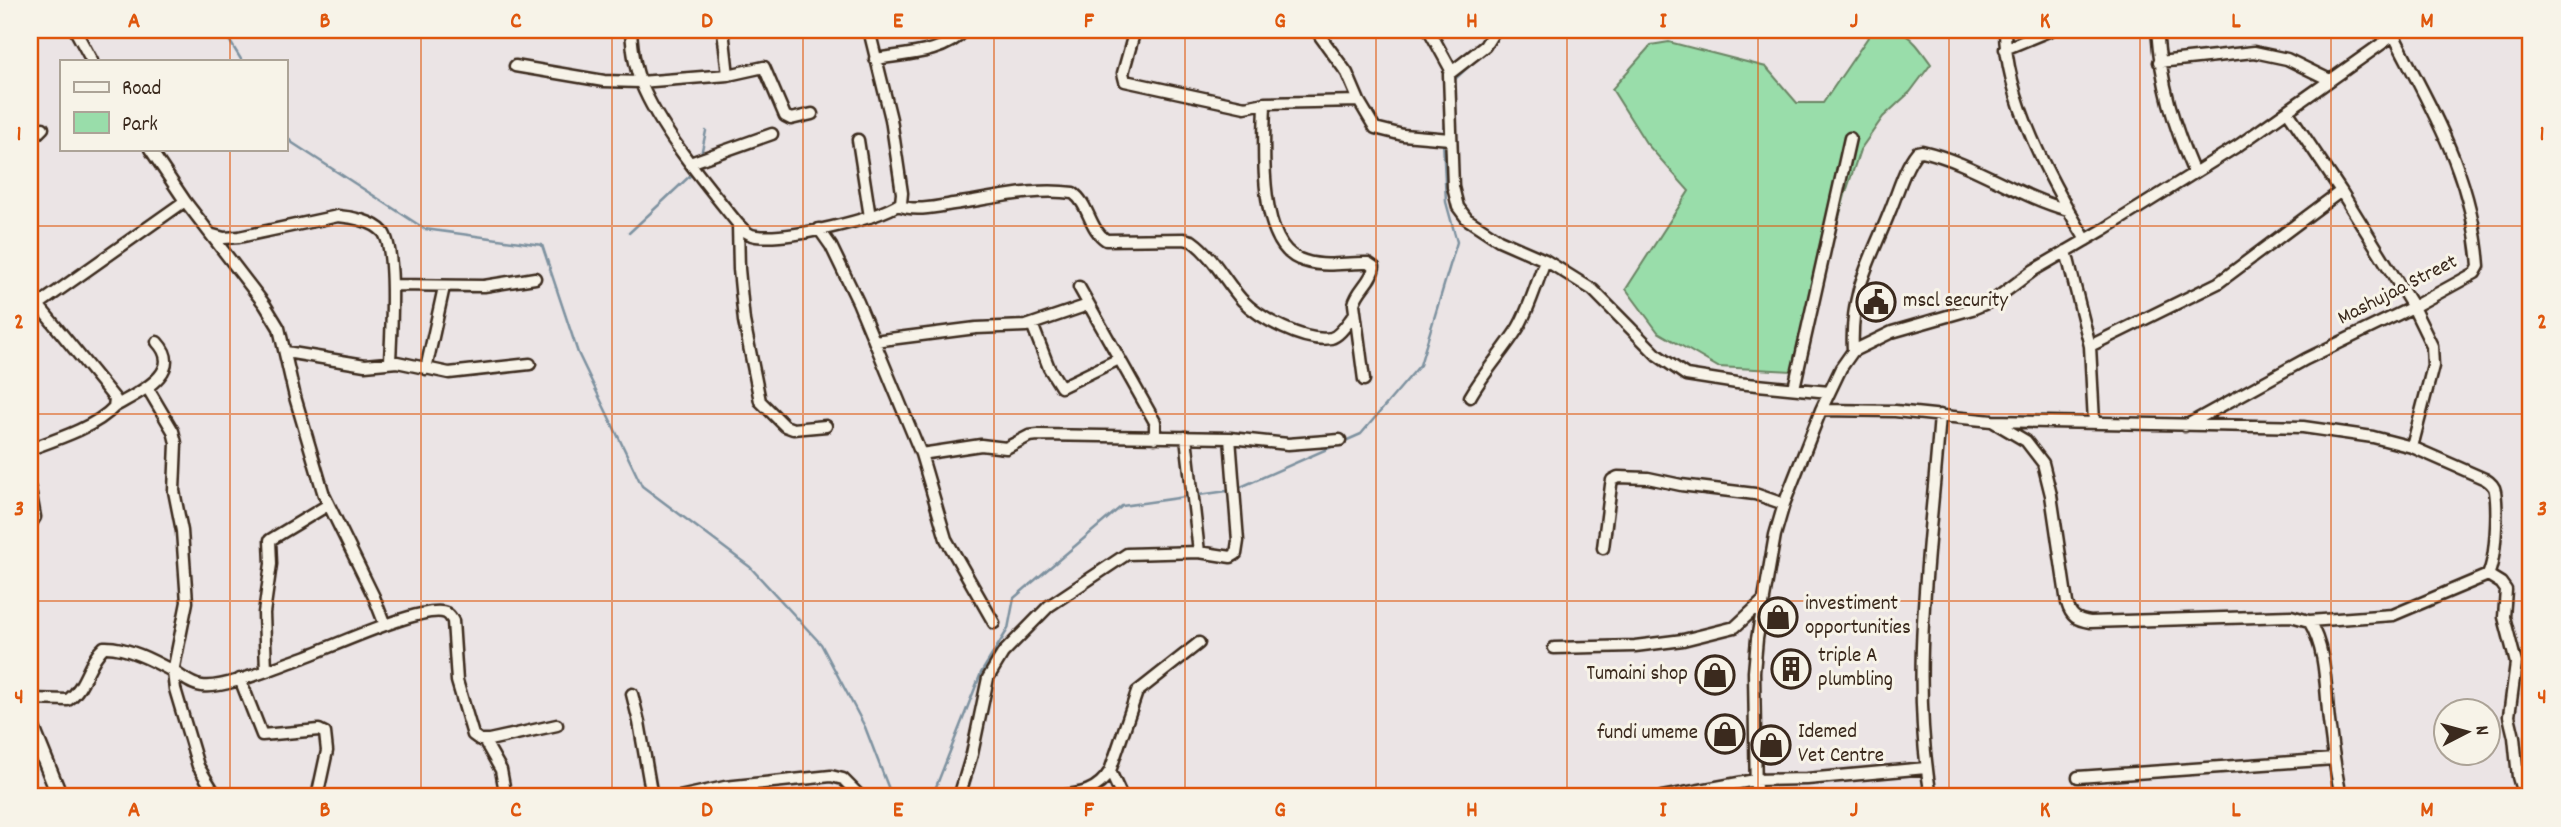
<svg xmlns="http://www.w3.org/2000/svg" width="2561" height="827" viewBox="0 0 2561 827" font-family="Dekko,sans-serif">
  <rect width="100%" height="100%" fill="#ebe4e5"/>
  <filter id="ink" filterUnits="userSpaceOnUse"><feTurbulence type="fractalNoise" baseFrequency=".0143" numOctaves="2"/><feDisplacementMap in="SourceGraphic" scale="14" xChannelSelector="R" yChannelSelector="G"/><feConvolveMatrix kernelMatrix="1 2 1 2 8 2 1 2 1" color-interpolation-filters="sRGB"/></filter>
  <g filter="url(#ink)">
    <path fill="#9da" stroke="#6a8464" stroke-width="2" d="M1873,30C1909,30 1911,37 1931,64L1910,92L1883,117L1860,150L1845,195L1829,255L1814,294L1792,371L1718,367L1658,332L1626,289L1689,191L1646,143L1612,89L1651,45L1669,42L1766,67L1797,103H1823Z"/>
    <g fill="none" stroke-linecap="round" stroke-linejoin="round">
      <path stroke="#7e92a0" stroke-width="2.5" d="M223,30L242,61
        M1454,83L1455,79L1478,58
        M285,133L291,142L425,229L542,245L578,353L642,486L750,567L821,644L865,727L892,797
        M1444,134L1446,110
        M701,155L706,131
        M629,233L692,174
        M932,797L981,673L1008,629L1014,598L1122,506L1234,490L1361,434L1420,365L1457,242L1446,202L1443,141"/>
      <g stroke="#3b2a1e" stroke-width="15">
        <path id="street" d="M75,30L92,61
          M631,30C632,47 634,66 641,83C660,130 706,184 738,224C744,230 748,235 756,236C788,240 875,220 901,203L902,193L891,119L869,30
          M723,30L728,75
          M1135,30L1123,73L1125,81L1245,107L1265,103L1359,101
          M1429,30L1451,70
          M1495,30L1485,46L1449,74L1453,187L1458,207L1467,219L1499,240L1545,260L1593,290L1657,355L1686,375L1737,383L1829,392
          M2005,30C2005,98 2051,182 2086,240
          M2157,30C2161,84 2173,124 2194,173
          M1320,36L1347,73L1359,101L1375,128L1403,135L1450,139
          M2005,49L2051,30
          M875,59C905,54 944,54 965,30
          M2159,62L2254,52L2287,59L2330,80
          M515,66L604,81L640,82L728,75L764,67L785,116L791,119L812,114
          M1265,103C1264,140 1257,242 1299,259C1322,269 1344,262 1368,263L1374,267C1372,281 1357,290 1354,304L1364,380
          M2288,112L2341,191L2413,307L2432,346L2433,366L2412,447L2485,479C2490,482 2494,485 2495,491C2498,511 2496,558 2488,575L2393,615L2309,621
          M858,140L870,217
          M30,141L43,128
          M150,149L185,201L265,305L279,328L295,397L324,495L374,597L385,625
          M690,163L772,134
          M898,205C914,212 936,207 953,204C991,199 1034,187 1073,193C1089,204 1089,229 1106,240L1184,239L1192,241C1213,256 1225,281 1242,300C1259,318 1305,343 1331,338C1340,336 1348,322 1354,315
          M738,224L739,269L744,321L760,401L785,426L793,429L826,426
          M819,229L831,246L858,302L921,454L946,539L994,623
          M213,235L224,238L239,237L338,216C352,217 373,221 383,232C397,250 391,336 390,361
          M2066,251L2090,346L2094,422
          M392,285L484,286L535,278
          M1079,287L1155,422V438
          M30,295L115,399L114,407
          M38,305L185,201
          M1032,324L1049,368L1061,387L1119,359
          M874,341L976,328L1026,326L1088,305
          M2090,346L2218,283L2341,191
          M1853,351C1850,291 1869,264 1890,211C1898,192 1904,168 1917,152L1922,151C1974,163 2017,196 2068,210
          M286,352L365,365L397,362L449,373L530,364
          M426,369L444,287
          M147,387L173,431L176,443L174,491L182,531L187,602L173,672L175,689L198,766L217,797
          M1794,388L1850,138
          M1470,397C1484,372 1503,352 1518,328C1530,307 1537,283 1545,260
          M1821,410L1895,411L1992,421L2026,441L2043,463L2051,495L2067,603C2071,617 2077,620 2090,622L2291,616L2309,621C2327,651 2325,687 2329,721C2332,747 2336,772 2341,797
          M1992,421L2303,427L2373,437L2412,447
          M2185,426L2306,359L2413,307L2475,273L2479,266C2472,175 2433,112 2393,34
          M1186,437L1199,552
          M30,449C55,440 96,427 114,407C137,393 186,373 157,342
          M921,454L981,445L1006,448L1029,436L1038,435L1230,438L1288,444L1340,440
          M30,489L35,517L30,525
          M1603,548L1611,485L1612,480L1618,477L1648,478L1681,485L1755,494L1784,504
          M2488,575L2501,583L2506,590L2504,617L2516,663L2509,716L2514,737L2518,777L2524,797
          M1554,648L1635,646L1683,640L1735,627L1764,600
          M266,670L264,613L271,564L270,540L328,505
          M240,679L262,735L319,730L325,733L327,751L317,797
          M632,694L639,722L652,797
          M30,699L68,700C86,687 88,661 104,647C126,646 154,661 174,672C183,677 191,685 202,686C224,689 276,667 299,659C325,650 425,603 446,613C450,615 451,618 453,621L457,681L473,735L480,740H489L557,725
          M484,740L501,770L506,797
          M1110,771L1122,797
          M2078,777L2334,759
          M679,797L725,787L831,776L843,779L861,797
          M959,797L972,754L988,678L1003,653L1049,606L1127,554L1199,552L1231,557L1236,554L1238,541L1230,438
          M1052,797C1077,794 1096,794 1110,771L1137,692L1199,643
          M1662,797L1755,780L1807,779L1926,768
          M1756,797L1754,672L1757,639L1775,535L1784,504L1821,410L1841,368L1853,351L1892,332L1972,309L1994,300L2034,270L2103,230L2239,145L2401,30
          M1931,797C1909,671 1931,541 1940,415"/>
      </g>
      <g stroke="#3b2a1e" stroke-width="19">
        <path id="secondary" d="M30,723L60,797"/>
      </g>
      <use href="#street" stroke="#f7f3e8" stroke-width="10"/>
      <use href="#secondary" stroke="#f7f3e8" stroke-width="14"/>
    </g>
  </g>
  <path fill="none" stroke="#df570d" stroke-width="2" stroke-opacity="0.55" d="M230,30V61M421,30V797M612,30V797M803,30V797M994,30V797M1185,30V797M1376,30V797M1567,30V797M1758,30V797M1949,30V797M2140,30V797M2331,30V797M230,149V797M30,226H2531M30,414H2531M30,601H2531"/>
  <defs>
    <g id="civic-ring" transform="scale(2.0125)"><circle r="9.5" fill="#f7f3e8" stroke="#3b2a1e" stroke-width="1.5"/><path d="M-.6-6.5H3V-4.5H.6V-3L4-1V1h2V6H-6V1h2V-1L-.6-3ZM-1.2 2.5V6h2.4V2.5Z" fill="#3b2a1e"/></g>
    <g id="shop-ring" transform="scale(2.0125)"><circle r="9.5" fill="#f7f3e8" stroke="#3b2a1e" stroke-width="1.5"/><path d="M-5-2.5h2.3a2.7 3.5 0 0 1 5.4 0H5L5.5 6h-11ZM-1.5-2.5h3a1.5 2.3 0 0 0-3 0Z" fill="#3b2a1e"/></g>
    <g id="building-ring" transform="scale(2.0125)"><circle r="9.5" fill="#f7f3e8" stroke="#3b2a1e" stroke-width="1.5"/><path d="M-4-6H4V6H1V3H-1V6H-4ZM-2.5-4.3h1.7v1.8h-1.7ZM.8-4.3h1.7v1.8H.8ZM-2.5-1h1.7V.8h-1.7ZM.8-1h1.7V.8H.8Z" fill="#3b2a1e"/></g>
  </defs>
  <g fill-rule="evenodd">
    <use href="#civic-ring" x="1876" y="302"/>
    <use href="#shop-ring" x="1778" y="617"/>
    <use href="#building-ring" x="1791" y="669"/>
    <use href="#shop-ring" x="1715" y="675"/>
    <use href="#shop-ring" x="1725" y="734"/>
    <use href="#shop-ring" x="1771" y="745"/>
  </g>
  <g text-anchor="middle" dominant-baseline="central" stroke-width="6" stroke-linejoin="round" paint-order="stroke">
    <g font-size="21" fill="#3b2a1e" stroke="#f7f3e8">
      <text transform="translate(2398 291) rotate(-27)">Mashujaa Street</text>
    </g>
    <g font-size="21" fill="#3b2a1e" stroke="#f7f3e8" text-anchor="start">
      <text x="1903" y="302">mscl security</text>
      <text x="1805" y="605">investiment<tspan x="1805" dy="24">opportunities</tspan></text>
      <text x="1818" y="657">triple A<tspan x="1818" dy="24">plumbling</tspan></text>
      <text x="1688" y="675" text-anchor="end">Tumaini shop</text>
      <text x="1798" y="733">Idemed<tspan x="1798" dy="24">Vet Centre</tspan></text>
      <text x="1698" y="734" text-anchor="end">fundi umeme</text>
    </g>
  </g>
  <rect width="2561" height="827" fill="none" stroke="#f7f3e8" stroke-width="77"/>
  <rect x="60" y="60" width="228" height="91" fill="#f7f3e8" stroke="#aca397" stroke-width="2"/>
  <rect x="74" y="82" width="35" height="10" fill="#f7f3e8" stroke="#aca397" stroke-width="2"/>
  <text x="122" y="94" font-size="21" fill="#3b2a1e">Road</text>
  <rect x="74" y="112" width="35" height="21" fill="#99ddaa" stroke="#aca397" stroke-width="2"/>
  <text x="122" y="130" font-size="21" fill="#3b2a1e">Park</text>
  <g transform="translate(2467 732) rotate(84)"><circle r="33" fill="#f7f3e8" stroke="#aca397" stroke-width="2"/>
  <path d="M0-5L12 26L0 18L-12 26Z" fill="#3b2a1e"/>
  <text y="-10" font-size="19" font-weight="bold" text-anchor="middle" fill="#3b2a1e">N</text>
  </g>
  <rect x="38" y="38" width="2484" height="750" fill="none" stroke="#df570d" stroke-width="2.5"/>
  <g font-size="23" text-anchor="middle" font-weight="bold" fill="#df570d">
    <text x="134" y="27">A</text>
    <text x="325" y="27">B</text>
    <text x="516" y="27">C</text>
    <text x="707" y="27">D</text>
    <text x="898" y="27">E</text>
    <text x="1089" y="27">F</text>
    <text x="1280" y="27">G</text>
    <text x="1472" y="27">H</text>
    <text x="1663" y="27">I</text>
    <text x="1854" y="27">J</text>
    <text x="2045" y="27">K</text>
    <text x="2236" y="27">L</text>
    <text x="2427" y="27">M</text>
    <text x="19" y="140">1</text>
    <text x="2542" y="140">1</text>
    <text x="19" y="328">2</text>
    <text x="2542" y="328">2</text>
    <text x="19" y="515">3</text>
    <text x="2542" y="515">3</text>
    <text x="19" y="703">4</text>
    <text x="2542" y="703">4</text>
    <text x="134" y="816">A</text>
    <text x="325" y="816">B</text>
    <text x="516" y="816">C</text>
    <text x="707" y="816">D</text>
    <text x="898" y="816">E</text>
    <text x="1089" y="816">F</text>
    <text x="1280" y="816">G</text>
    <text x="1472" y="816">H</text>
    <text x="1663" y="816">I</text>
    <text x="1854" y="816">J</text>
    <text x="2045" y="816">K</text>
    <text x="2236" y="816">L</text>
    <text x="2427" y="816">M</text>
  </g>
</svg>
